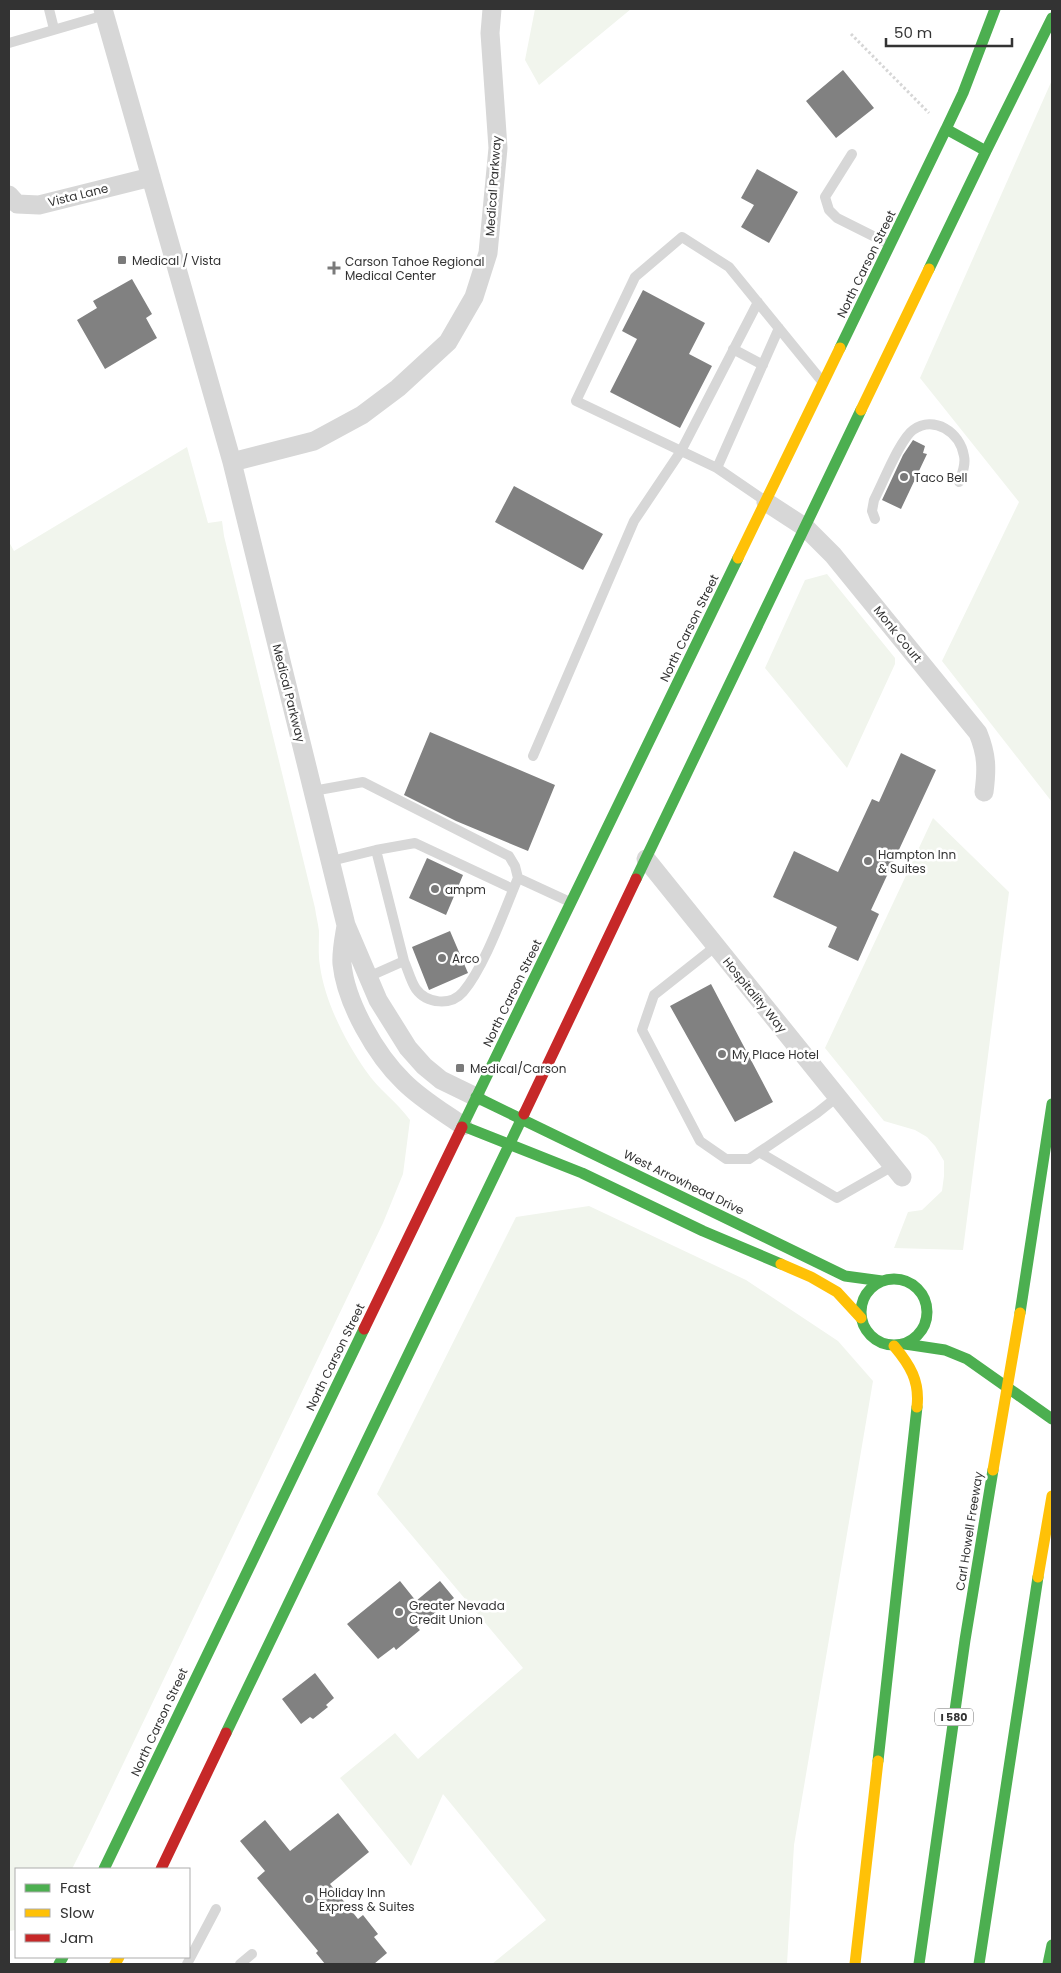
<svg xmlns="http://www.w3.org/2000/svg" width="1061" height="1973" viewBox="0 0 1061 1973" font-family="Poppins,sans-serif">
  <rect width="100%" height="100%" fill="#fff"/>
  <path fill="#f1f5ed" d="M535,9H631L539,85L525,60Z
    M1052,80V802L942,661L1019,502L920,378Z
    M187,447L208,523L222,521L224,536L315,908C316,916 318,923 319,931C319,942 318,954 320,966C325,1002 345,1041 366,1071C378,1089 397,1102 410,1120L403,1174L383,1223L88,1837L72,1869H16V1930L9,1931V542L14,551Z
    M827,574L895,658V664L847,768L765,668L805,580Z
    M933,818L1009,892L963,1250L894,1248L908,1212L922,1210L942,1191L944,1176V1161L935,1146L927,1137L915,1130L884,1121L825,1048Z
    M589,1206L746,1280L838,1341L873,1381L794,1845L787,1964H492L546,1920L443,1794L411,1866L340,1778L395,1733L418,1759L523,1668L377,1494L516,1217Z"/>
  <path fill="#818181" d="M843,70L874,108L836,138L806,101Z
    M757,169L798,192L769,243L741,227L754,205L741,198Z
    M132,279L152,314L146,318L157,338L105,369L77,320L97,308L93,301Z
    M643,290L705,323L689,354L712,366L680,428L610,392L637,339L622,331Z
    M913,440L925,446L923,453L927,454L901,509L882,500L903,455Z
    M514,486L603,534L583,570L495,522Z
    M430,732L555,785L528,851L456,821L404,795Z
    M901,753L936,770L871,910L879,914L858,961L828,947L837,927L773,897L794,851L838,872L872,799L879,802Z
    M427,858L463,875L446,915L409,898Z
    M450,931L468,973L429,990L412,947Z
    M711,984L773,1102L735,1122L670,1006Z
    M400,1581L416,1601L440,1581L454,1598L417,1627L420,1630L396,1650L394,1647L378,1659L347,1624Z
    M315,1673L334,1698L326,1705L328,1707L313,1719L310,1717L301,1724L282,1699Z
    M338,1813L369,1852L330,1884L358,1919L363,1915L378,1934L374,1937L387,1953L374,1964H325L316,1953L318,1951L257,1878L265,1871L240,1841L265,1820L290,1851Z"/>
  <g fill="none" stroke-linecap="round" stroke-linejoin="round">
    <path stroke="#d6d6d6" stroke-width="3" stroke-dasharray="2.5 2.5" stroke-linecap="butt" d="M851,34L929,113"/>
    <path stroke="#d7d7d7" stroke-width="10" d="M49,9L54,29
      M9,43L105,15
      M852,154L825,197L829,210L837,218L889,244
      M733,349L763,365
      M717,468L779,328
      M764,500L717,468L576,401L635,277L682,237L729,267L821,380
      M875,519L872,511L874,500C882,485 900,439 913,430C934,415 960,432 964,456C966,465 962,474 959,482
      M533,756L634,521L681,451L758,302
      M313,791L363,782L509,856L515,866L518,878
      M376,850L415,843L513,889
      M331,861L376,850L404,961
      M716,946L654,995L642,1030L700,1141L726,1159H749L817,1113L837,1097
      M368,977L404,961C408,970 411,982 416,989C427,1004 451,1006 463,992C485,966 504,911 518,878L570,902
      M759,1152L837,1198L893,1166
      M187,1964L216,1909
      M240,1964L252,1954"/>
    <path stroke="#d7d7d7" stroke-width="19" d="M103,9L232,462L346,925L378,1000L408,1048L424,1066L441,1080L476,1097
      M9,195L17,204L39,205L151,177
      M232,462L314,441L362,415L398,388L448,342L474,297L488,253L498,148L490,33L492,9
      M766,502L806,528L833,555L978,733C987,755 987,769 984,792
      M646,859L902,1177
      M346,926C344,938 341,952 342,964C346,1003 376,1055 404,1082C421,1099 443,1112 463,1126"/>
    <path stroke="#4caf50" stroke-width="11" d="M946,129L963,93L995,9
      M986,151L1052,18
      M840,348L946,129L986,151L929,269
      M636,879L861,410
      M476,1097L845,1276L882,1281
      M463,1126L582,1173L703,1231L781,1264
      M462,1127L738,558
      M861 1312a33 33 0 1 1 66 0a33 33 0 1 1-66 0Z
      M1020,1313L1052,1104
      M905,1344L945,1350L967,1359L1052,1419
      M226,1733L524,1114
      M878,1761L917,1407
      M104,1869L364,1329
      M59,1964L63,1957
      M919,1964L965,1640L993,1470
      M979,1964L1038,1577
      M1048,1964L1052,1945"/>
    <path stroke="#ffc107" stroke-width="11" d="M861,410L929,269
      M738,558L840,348
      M781,1264L811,1277L837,1292L861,1318
      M894,1346C910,1365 920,1381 917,1407
      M1038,1577L1052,1496
      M115,1964L119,1957
      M855,1964L878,1761"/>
    <path stroke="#c62828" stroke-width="11" d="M524,1114L636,879
      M364,1329L462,1127
      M161,1869L226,1733"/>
    <path stroke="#ffc107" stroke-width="11" d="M993,1470L1020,1313"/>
  </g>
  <g fill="#7a7a7a" stroke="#fff" stroke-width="2">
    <rect x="117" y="255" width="10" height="10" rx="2.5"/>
    <path d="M331.5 260.5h5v5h5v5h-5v5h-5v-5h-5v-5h5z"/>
    <circle cx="904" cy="477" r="5"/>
    <circle cx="868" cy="861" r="5"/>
    <circle cx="435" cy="889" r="5"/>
    <circle cx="442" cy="958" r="5"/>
    <circle cx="722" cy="1054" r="5"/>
    <rect x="455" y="1063" width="10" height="10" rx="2.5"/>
    <circle cx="399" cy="1612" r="5"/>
    <circle cx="309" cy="1899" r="5"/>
  </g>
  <g text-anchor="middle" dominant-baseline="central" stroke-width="5" stroke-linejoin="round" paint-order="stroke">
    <rect fill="#fff" stroke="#707070" stroke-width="1" x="935" y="1708.5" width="38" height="17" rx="4"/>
    <g font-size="11" font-weight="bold" fill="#333">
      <text x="954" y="1717">I 580</text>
    </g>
    <g font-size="12" fill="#333" stroke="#fff">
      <text transform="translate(493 186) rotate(-86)">Medical Parkway</text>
      <text transform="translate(78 195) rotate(-14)">Vista Lane</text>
      <text transform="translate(866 264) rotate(-64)">North Carson Street</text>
      <text transform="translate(689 628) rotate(-64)">North Carson Street</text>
      <text transform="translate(898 634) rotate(51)">Monk Court</text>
      <text transform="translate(289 693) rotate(76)">Medical Parkway</text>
      <text transform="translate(512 993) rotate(-64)">North Carson Street</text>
      <text transform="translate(755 995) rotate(51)">Hospitality Way</text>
      <text transform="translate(684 1182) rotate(26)">West Arrowhead Drive</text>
      <text transform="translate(335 1357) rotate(-64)">North Carson Street</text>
      <text transform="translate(969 1531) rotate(-81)">Carl Howell Freeway</text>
      <text transform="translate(159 1722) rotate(-65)">North Carson Street</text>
    </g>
    <g font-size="12" fill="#333" stroke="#fff" text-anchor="start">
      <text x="132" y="260">Medical / Vista</text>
      <text x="345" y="261">Carson Tahoe Regional<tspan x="345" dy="14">Medical Center</tspan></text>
      <text x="914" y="477">Taco Bell</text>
      <text x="878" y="854">Hampton Inn<tspan x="878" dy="14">&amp; Suites</tspan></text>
      <text x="445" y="889">ampm</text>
      <text x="452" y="958">Arco</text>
      <text x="732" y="1054">My Place Hotel</text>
      <text x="470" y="1068">Medical/Carson</text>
      <text x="409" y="1605">Greater Nevada<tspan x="409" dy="14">Credit Union</tspan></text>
      <text x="319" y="1892">Holiday Inn<tspan x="319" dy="14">Express &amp; Suites</tspan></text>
    </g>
  </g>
  <rect width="1061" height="1973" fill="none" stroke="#333333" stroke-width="20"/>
  <rect x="15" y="1868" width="175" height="90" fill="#ffffff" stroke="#adadad"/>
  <rect x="25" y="1884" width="25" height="8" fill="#4caf50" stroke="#adadad"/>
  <text x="60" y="1893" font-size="15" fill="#333333">Fast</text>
  <rect x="25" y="1909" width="25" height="8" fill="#ffc107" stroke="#adadad"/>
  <text x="60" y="1918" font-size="15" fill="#333333">Slow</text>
  <rect x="25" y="1934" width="25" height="8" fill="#c62828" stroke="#adadad"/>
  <text x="60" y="1943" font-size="15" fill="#333333">Jam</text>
  <path d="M886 38v8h126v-8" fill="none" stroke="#333333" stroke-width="2.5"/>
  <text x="894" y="38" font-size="15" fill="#333333" stroke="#ffffff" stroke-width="4" paint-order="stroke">50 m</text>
</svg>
